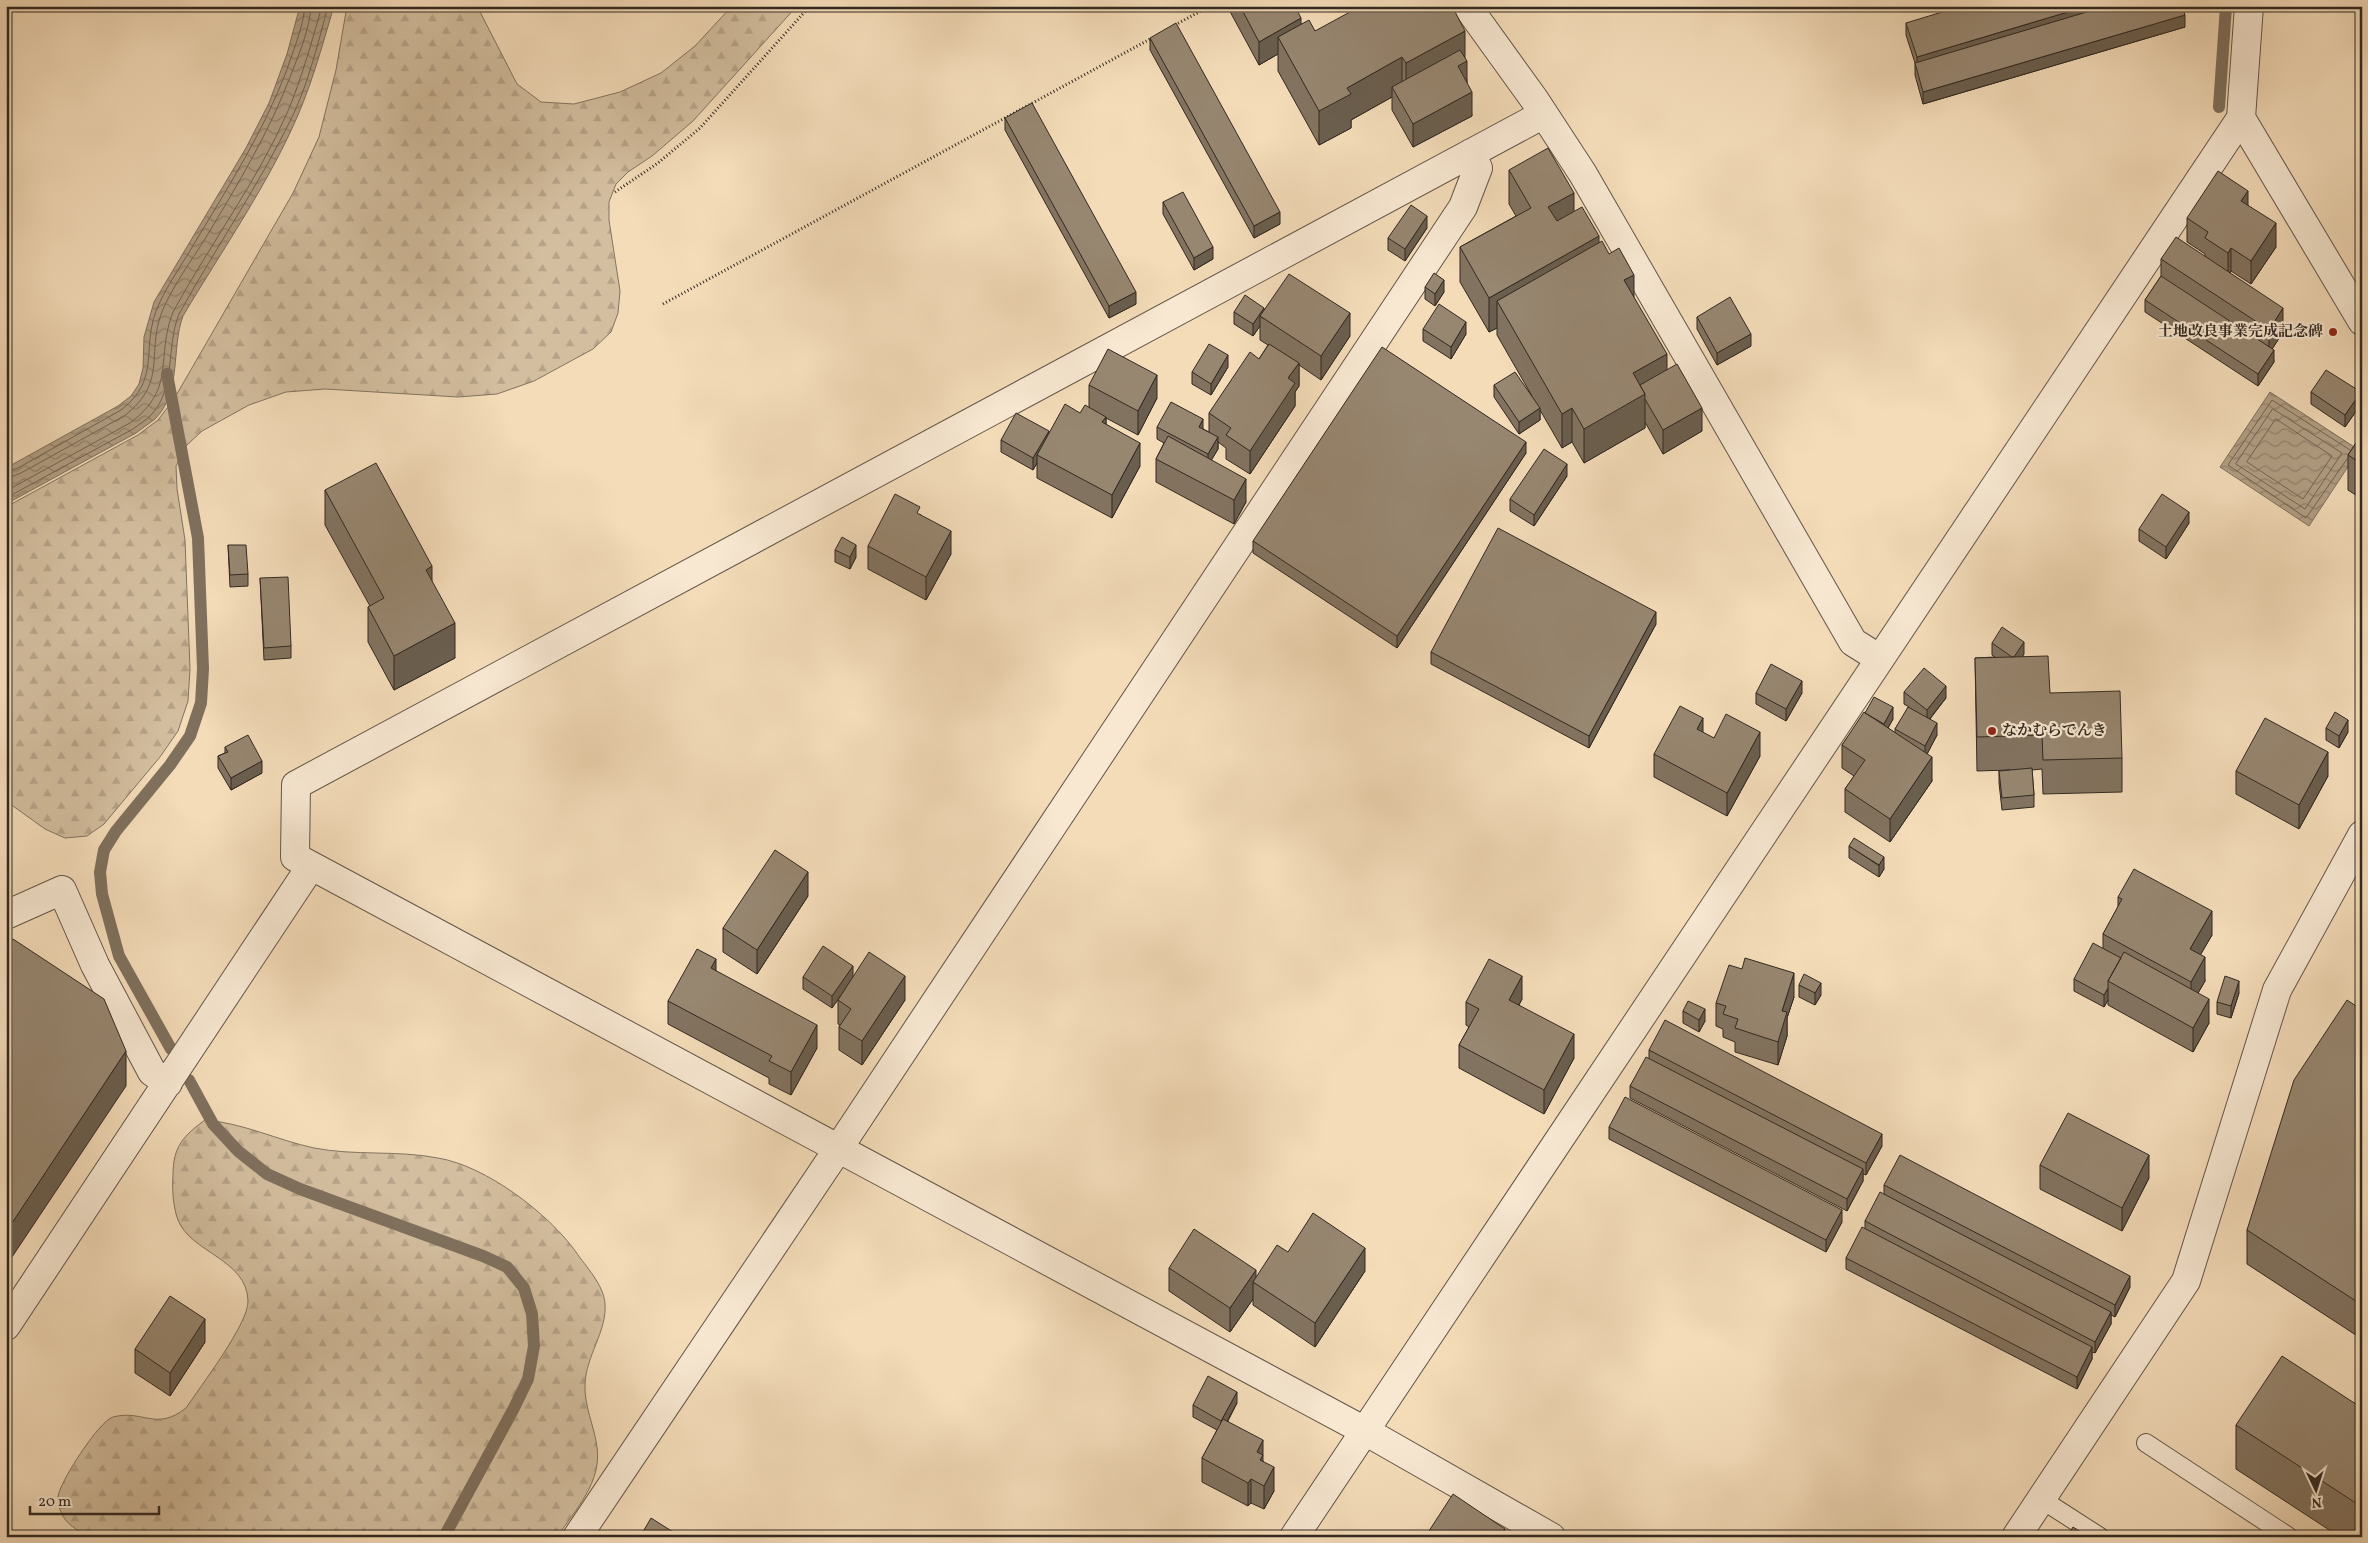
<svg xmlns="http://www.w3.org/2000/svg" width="2368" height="1543" viewBox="0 0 2368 1543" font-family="Vollkorn,'Noto Serif JP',serif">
  <defs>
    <pattern id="forest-firs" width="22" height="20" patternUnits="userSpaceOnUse" patternTransform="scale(1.25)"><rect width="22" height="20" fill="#d3be9f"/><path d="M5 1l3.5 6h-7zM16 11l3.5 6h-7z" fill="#b6a389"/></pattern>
    <pattern id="water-waves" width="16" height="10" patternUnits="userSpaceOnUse" patternTransform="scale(1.25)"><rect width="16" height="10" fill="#b29f85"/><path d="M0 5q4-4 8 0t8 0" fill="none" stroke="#91826c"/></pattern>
  </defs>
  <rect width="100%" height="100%" fill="#f4dcb9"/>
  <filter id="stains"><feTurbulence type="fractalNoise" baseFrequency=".004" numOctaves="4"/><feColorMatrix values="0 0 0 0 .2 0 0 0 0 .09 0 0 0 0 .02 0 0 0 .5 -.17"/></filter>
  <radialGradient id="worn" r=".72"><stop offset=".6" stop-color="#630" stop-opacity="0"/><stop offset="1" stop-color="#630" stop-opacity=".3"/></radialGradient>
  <path fill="url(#forest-firs)" stroke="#827460" d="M347,6H477L517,84L541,102L574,104L620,92L661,73L695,46L732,6H797L693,121L652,156L628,172L616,184L609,202V220L620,291L618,313L611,332L593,349L534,381L497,394L458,397L325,389L286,392L249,405L202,431L186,446L176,466L177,489L185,540L190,669L188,701L178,731L160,757L104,824L87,836L65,838L45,829L6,801V507L138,435L158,420L174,399L293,193L319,137L336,70Z
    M205,1120C243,1123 277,1140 314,1148C355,1156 397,1150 438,1158C486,1166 548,1213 576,1252C586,1267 604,1285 605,1304C607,1331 586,1356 585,1384C584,1406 594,1425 597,1447C602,1482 576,1509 557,1537H89C79,1531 65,1524 61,1512C59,1509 58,1501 58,1497C59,1483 99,1421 113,1417C143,1409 156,1432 186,1408C200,1387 249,1323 248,1301C247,1259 191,1253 178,1220C173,1207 172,1189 173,1175C173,1147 183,1136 205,1120Z"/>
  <path fill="url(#water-waves)" stroke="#7f705d" d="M300,6H334C323,43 313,80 298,115C268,185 222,250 183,316C171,348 182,392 155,419C149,424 142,428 136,433L6,504V468L118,406L131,396L139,384L143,368L144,337L154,302L246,148L269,103L287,54Z
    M2270,392L2359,450L2309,526L2220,467Z"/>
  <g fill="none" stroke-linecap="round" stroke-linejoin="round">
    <path stroke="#726453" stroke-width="1" d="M2273,409L2342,453L2305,509L2236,464Z
      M2276,419L2332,456L2303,499L2247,462Z
      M2347,459L2306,518L2228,465L2272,400L2350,450
      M6,472L18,468L121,410C163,378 139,347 159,304C169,282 185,260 197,239C230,184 263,132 286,72C293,51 303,28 305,6
      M6,479L21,473L124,416C170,381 144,351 164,307C175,283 191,261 205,239C238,184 270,131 292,72C300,52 310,27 311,6
      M6,491L130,423C177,388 155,359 173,312C210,244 257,182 288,111C302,77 312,41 322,6
      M6,498L133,429C139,424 147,420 152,414C176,387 166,346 179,314C216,247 260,184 293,115C309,81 318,43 328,6"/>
    <path stroke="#7f705d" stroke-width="12" d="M2219,107L2226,6
      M167,374L198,538L203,669L201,703L190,736L170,765L116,831L104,850L100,872L102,894L119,956L171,1049
      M189,1080L213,1124L238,1151L267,1174L300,1189L483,1256L507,1267L524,1288L532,1314L534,1346L528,1379L514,1408L444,1537"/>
    <g stroke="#625647" stroke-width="20">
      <path id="lane" d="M2146,1443L2289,1537
        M2041,1499L2100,1537"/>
    </g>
    <g stroke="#625647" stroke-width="30">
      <path id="street" d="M1467,6L1534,99L1583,174L1853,642L1880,659
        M2249,6L2241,118L2362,321
        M1544,114L296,785L295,857L1365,1431L1551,1537
        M6,915L62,890L95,965L152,1072L168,1083
        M6,1326L311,866
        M577,1537L838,1149L1463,207L1478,168L1471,153
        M1294,1537L2241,118
        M2016,1537L2186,1281L2277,990L2362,835"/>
    </g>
    <path stroke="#322921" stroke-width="3" stroke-dasharray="1 2.5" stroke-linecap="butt" d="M1175,25L1210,6
      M615,192L658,163L700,128L810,6
      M663,304L1152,38"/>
    <use href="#lane" stroke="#f8e8d2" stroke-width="18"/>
    <use href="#street" stroke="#f8e8d2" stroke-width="28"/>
  </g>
  <path fill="#827360" stroke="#322921" d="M1227,6H1295L1301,24L1315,31L1465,59L1467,83L1472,116L1413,147L1392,110V97L1351,120V128L1319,145L1278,71V54L1259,65Z
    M1906,23L2185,27L1923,104L1915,75V63L1906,35Z
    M1150,38L1280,224L1254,238L1150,50Z
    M1005,118L1136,304L1109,318L1005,130Z
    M1509,170L1574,212L1599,243L1634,298L1667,370L1702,431L1663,454L1645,422V428L1584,463L1572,442L1562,448L1540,410V420L1519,434L1494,397V385L1532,396L1497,335V328L1489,332L1460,282V247L1516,216L1509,204Z
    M1163,202L1213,259L1194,270L1163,214Z
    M2248,205L2276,247L2251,284L2231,271L2230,273L2283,332L2272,349L2274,362L2258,386L2145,312V300L2161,276V259L2205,257V254L2187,242V218Z
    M1427,228L1405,261L1388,250V238Z
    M1425,287L1444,292L1435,306L1425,299Z
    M1264,311L1350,336L1321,380L1299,365V386L1295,392V406L1250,474L1226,459V448L1218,442V449L1211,460L1246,502L1234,524L1156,482V459L1164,443L1157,439V427L1203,429L1209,432V413L1259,359L1268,345L1260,340V326L1253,336L1234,324V312Z
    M1697,317L1751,346L1717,365L1697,329Z
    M1423,329L1466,334L1451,359L1423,341Z
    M1228,367L1211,395L1192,384V372Z
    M1089,385L1157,398L1138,435L1106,418V424L1140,466L1112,518L1037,478V463L1033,470L1001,452V440L1049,434L1089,407Z
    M2311,392L2361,404L2345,427L2311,404Z
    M2362,434V499L2348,490V455Z
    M1526,453L1397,648L1253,553V541Z
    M1567,476L1534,526L1510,511V499Z
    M325,490L432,583L455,658L394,690L368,642V607L370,606L325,525Z
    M920,514L951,554L926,600L868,569V546Z
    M2189,523L2166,559L2139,541V529Z
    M228,545L248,574V586L230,587Z
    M835,550L856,557L850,569L835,562Z
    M260,578L291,646V658L264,660Z
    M1656,624L1589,748L1431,664V652Z
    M1992,643L2024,654L2022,657L2050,693L2122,758V792L2043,794L2042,769L2032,770L2034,795V807L2002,810L1999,783V771L2010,770L1977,771L1975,658L1995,657L1992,655Z
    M1904,692L1946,698L1930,719L1937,735L1927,754L1932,781L1890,842L1845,812V789L1854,776L1842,768V745L1865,713L1893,719L1888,728L1895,733V729L1909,707L1904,704Z
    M1756,693H1802L1786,721L1756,704Z
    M2326,728L2348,732L2339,748L2326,740Z
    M1714,738L1760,756L1727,816L1654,777V754Z
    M225,747L262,773L231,790L218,768V756L225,753Z
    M2236,771L2328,776L2299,829L2236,794Z
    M1849,846L1884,869L1879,877L1849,858Z
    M808,896L757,974L723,952V928Z
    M2118,897L2212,935L2200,955L2205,981L2198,993L2209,1023L2193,1052L2108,1005V1000L2104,1007L2074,991V979L2103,948V934L2118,907Z
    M716,971L817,1048L791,1095L769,1084V1078L668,1024V1001Z
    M803,977L853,978L832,1008L803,989Z
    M1799,985L1821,995L1815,1005L1799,997Z
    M2239,993L2231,1018L2217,1014V1002Z
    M1794,997L1787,1018V1036L1778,1065L1735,1052V1042L1723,1037V1029L1716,1026V1003Z
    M1522,999L1519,1005L1574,1058L1544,1114L1459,1068V1045L1469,1027L1466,1025V1002Z
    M838,1000H905L862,1065L839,1050V1027L840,1025L838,1024Z
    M2362,1010V1339L2247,1264V1230Z
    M1683,1011L1705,1021L1699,1032L1683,1023Z
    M1649,1050L1882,1146L1866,1175L1863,1174V1181L1847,1211L1630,1098V1086L1649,1058Z
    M1609,1127L1842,1222L1826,1252L1609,1139Z
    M2040,1165L2149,1178L2122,1231L2040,1189Z
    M1884,1185L2130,1287L2115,1317L2111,1315V1324L2095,1353L2092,1352V1359L2077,1389L1846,1269V1258L1865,1229V1221L1884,1194Z
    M1288,1252L1365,1271L1315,1347L1253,1305V1299L1230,1332L1169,1291V1268L1256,1277Z
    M205,1342L170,1396L135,1373V1349Z
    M1237,1403L1228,1421L1263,1461L1274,1491L1264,1509L1251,1503L1248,1506L1202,1482V1458L1217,1430L1193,1417V1405Z
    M2362,1408V1537H2340L2236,1469V1425Z"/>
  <path fill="#6a5e4e" stroke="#322921" d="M2088,6H2128L1917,69V57Z
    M2185,15V27L1923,104V92Z
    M1301,18V41L1278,37V54L1259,65V42Z
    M1465,31V62L1467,61V85L1406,98V63Z
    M1402,57V91L1392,87V97L1351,120V128L1319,145V111L1347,88Z
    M1472,92V116L1413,147V124Z
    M2248,191V214L2241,201Z
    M1574,193V227L1548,241V207Z
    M1280,212V224L1254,238V226Z
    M1427,216V228L1405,261V249Z
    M2276,223V247L2251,284V261Z
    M1599,236V270L1497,301V328L1489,332V298Z
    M1213,247V259L1194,270V258Z
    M2231,248V271L2228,276V253Z
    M1634,275V309L1624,280Z
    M1444,280V292L1435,306V294Z
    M1136,292V304L1109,318V306Z
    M1264,308V319L1260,316V326L1253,336V324Z
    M2283,308V332L2269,354V330Z
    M1350,313V336L1321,380V356Z
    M1466,322V334L1451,359V347Z
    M1751,334V346L1717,365V353Z
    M2274,350V362L2258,386V374Z
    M1667,354V388L1645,399V428L1584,463V429L1633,373Z
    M1228,355V367L1211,395V384Z
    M1299,363V386L1295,392V406L1250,474V451L1288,378Z
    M1157,375V398L1138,435V411Z
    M2361,392V404L2345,427V415Z
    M1540,408V420L1519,434V422Z
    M1572,408V442L1562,448V414Z
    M1702,408V431L1663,454V430Z
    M1106,417V440L1102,422Z
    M1203,419V431L1199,427Z
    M1049,431V442L1037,455V463L1033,470V458Z
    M1218,437V449L1208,466V454Z
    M1526,442V453L1397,648V636Z
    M1140,443V466L1112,518V495Z
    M1567,464V476L1534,526V515Z
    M1246,479V502L1234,524V500Z
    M2189,512V523L2166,559V547Z
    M951,531V554L926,600V577Z
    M856,545V557L850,569V557Z
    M432,566V601L426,570Z
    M1656,612V624L1589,748V736Z
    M455,623V658L394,690V656Z
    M2024,642V654L2013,670V658Z
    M1802,681V693L1786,721V709Z
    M1946,686V698L1927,722V710Z
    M1893,707V719L1884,735V724Z
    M1703,718V742L1697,729Z
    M2348,720V732L2339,748V736Z
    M1937,723V735L1925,758V746Z
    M1760,732V756L1727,816V793Z
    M2328,752V776L2299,829V805Z
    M1932,757V781L1890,842V819Z
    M262,761V773L231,790V778Z
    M1884,857V869L1879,877V865Z
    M808,872V896L757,974V950Z
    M2212,911V935L2190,973V949Z
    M2205,957V981L2191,1005V982Z
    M716,959V982L711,968Z
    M853,966V978L832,1008V996Z
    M1794,973V997L1787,1018V1036L1778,1065V1042L1782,1011Z
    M905,976V1000L862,1065V1041Z
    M1522,976V999L1509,1023V1000Z
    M2239,981V993L2231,1018V1006Z
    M1821,983V995L1815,1005V993Z
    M2108,988V1000L2104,1007V995Z
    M2209,999V1023L2193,1052V1028Z
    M1705,1009V1021L1699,1032V1020Z
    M817,1025V1048L791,1095V1072Z
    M1574,1034V1058L1544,1114V1090Z
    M126,1051V1086L6,1266V1232Z
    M1882,1134V1146L1866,1175V1163Z
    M2149,1155V1178L2122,1231V1208Z
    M1863,1169V1181L1847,1211V1199Z
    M1842,1210V1222L1826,1252V1240Z
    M1365,1248V1271L1315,1347V1323Z
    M1256,1270V1284L1253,1282V1299L1230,1332V1308Z
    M2130,1276V1287L2115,1317V1305Z
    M2111,1312V1324L2095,1353V1342Z
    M205,1319V1342L170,1396V1373Z
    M2092,1347V1359L2077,1389V1377Z
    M1237,1392V1403L1221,1432V1421Z
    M1263,1440V1479L1257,1452Z
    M1274,1467V1491L1264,1509V1486Z
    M1251,1479V1503L1248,1506V1483Z
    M1505,1529V1537H1500Z"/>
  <path fill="#978670" stroke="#322921" d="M1240,6H1295L1301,18L1259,42Z
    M1361,6H1452L1465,31L1406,63L1402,57L1347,88L1351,94L1319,111L1278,37L1309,20L1315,31Z
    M1962,6H2088L1917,57L1906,23Z
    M2107,6H2182L2185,15L1923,92L1915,63Z
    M1176,23L1280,212L1254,226L1150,38Z
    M1460,50L1467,61L1458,66L1472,92L1413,124L1392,87Z
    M1032,103L1136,292L1109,306L1005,118Z
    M1548,148L1574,193L1548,207L1557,221L1582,207L1599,236L1489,298L1460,247L1531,208L1509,170Z
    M2218,171L2248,191L2241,201L2276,223L2251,261L2231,248L2228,253L2205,238L2208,232L2187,218Z
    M1183,192L1213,247L1194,258L1163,202Z
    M1411,205L1427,216L1405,249L1388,238Z
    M2176,237L2283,308L2269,330L2161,259Z
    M1602,241L1609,254L1619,248L1634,275L1624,280L1667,354L1633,373L1645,394L1584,429L1572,408L1562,414L1497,301Z
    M1434,273L1444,280L1435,294L1425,287Z
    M1289,274L1350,313L1321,356L1260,316Z
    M2161,276L2274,350L2258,374L2145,300Z
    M1245,295L1264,308L1253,324L1234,312Z
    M1730,297L1751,334L1717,353L1697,317Z
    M1439,304L1466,322L1451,347L1423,329Z
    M1209,344L1228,355L1211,384L1192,372Z
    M1269,344L1299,363L1288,378L1295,383L1250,451L1226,435L1231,428L1209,413L1250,352L1259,359Z
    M1382,347L1526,442L1397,636L1253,541Z
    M1108,349L1157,375L1138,411L1089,385Z
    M1677,364L1702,408L1663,430L1645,399V394L1640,385Z
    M2326,370L2361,392L2345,415L2311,392Z
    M1515,372L1540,408L1519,422L1494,385Z
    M1171,402L1203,419L1199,427L1218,437L1208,454L1157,427Z
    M1065,404L1080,413L1085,405L1106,417L1102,422L1140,443L1112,495L1037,455Z
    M1016,413L1049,431L1033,458L1001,440Z
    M2362,434V464L2348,455Z
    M1168,436L1246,479L1234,500L1156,459Z
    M1544,449L1567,464L1534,515L1510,499Z
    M376,463L432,566L426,570L455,623L394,656L368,607L384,598L325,490Z
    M895,494L920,507L917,513L951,531L926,577L868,546Z
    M2162,494L2189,512L2166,547L2139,529Z
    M1498,528L1656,612L1589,736L1431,652Z
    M842,537L856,545L850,557L835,550Z
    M228,545H246L248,574L230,575Z
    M288,577L291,646L264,648L260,578Z
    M2002,627L2024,642L2014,657H2012L1992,643Z
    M2048,656L2050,693L2120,691L2122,758L2043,760L2042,735L1977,737L1975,658Z
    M1771,664L1802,681L1786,709L1756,693Z
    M1924,668L1946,686L1927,710L1904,692Z
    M1874,697L1893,707L1884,724L1865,713Z
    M1680,706L1703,718L1697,729L1714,738L1726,714L1760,732L1727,793L1654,754Z
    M1908,707L1937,723L1925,746L1895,729Z
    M1864,712L1932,757L1890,819L1845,789L1865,760L1842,745Z
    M2335,712L2348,720L2339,736L2326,728Z
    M2265,718L2328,752L2299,805L2236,771Z
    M248,735L262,761L231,778L218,756L228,752L225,747Z
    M2032,768L2034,795L2002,798L1999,771Z
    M1854,838L1884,857L1879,865L1849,846Z
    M775,850L808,872L757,950L723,928Z
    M2134,869L2212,911L2190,949L2205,957L2191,982L2103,934L2122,899L2118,897Z
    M13,939L104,999L126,1051L6,1232V949Z
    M2093,943L2121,958L2108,981V988L2104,995L2074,979Z
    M823,946L853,966L832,996L803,977Z
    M697,949L716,959L711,968L817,1025L791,1072L769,1061L772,1056L668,1001Z
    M869,952L905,976L862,1041L839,1027L851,1009L838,1000Z
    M2124,952L2209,999L2193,1028L2108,981Z
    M1745,958L1794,973L1782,1011L1787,1012L1778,1042L1735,1028L1738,1019L1723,1014L1726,1006L1716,1003L1729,965L1742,969Z
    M1489,959L1522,976L1509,1000L1574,1034L1544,1090L1459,1045L1479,1009L1466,1002Z
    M1804,974L1821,983L1815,993L1799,985Z
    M2225,976L2239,981L2231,1006L2217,1002Z
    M2347,1000L2362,1010V1305L2247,1230L2294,1080Z
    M1688,1001L1705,1009L1699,1020L1683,1011Z
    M1665,1020L1882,1134L1866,1163L1649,1050Z
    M1646,1057L1863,1169L1847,1199L1630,1086Z
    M1625,1097L1842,1210L1826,1240L1609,1127Z
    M2068,1113L2149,1155L2122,1208L2040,1165Z
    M1900,1155L2130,1276L2115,1305L1884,1185Z
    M1880,1192L2111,1312L2095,1342L1865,1221Z
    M1313,1213L1365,1248L1315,1323L1253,1282L1277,1245L1288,1252Z
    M1862,1227L2092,1347L2077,1377L1846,1258Z
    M1194,1229L1256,1270L1230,1308L1169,1268Z
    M170,1296L205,1319L170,1373L135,1349Z
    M2282,1356L2362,1408V1507L2236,1425Z
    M1208,1376L1237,1392L1221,1421L1193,1405Z
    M1223,1419L1263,1440L1257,1452L1263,1455L1260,1460L1274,1467L1264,1486L1251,1479L1248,1483L1202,1458Z
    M1453,1494L1505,1529L1500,1537H1425Z
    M651,1518L681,1537H640Z
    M2073,1527L2089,1537H2067Z"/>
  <g fill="#8f2418" stroke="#f8e8d2" stroke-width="2">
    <circle cx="2333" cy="332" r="5"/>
    <circle cx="1992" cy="731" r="5"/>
  </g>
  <g text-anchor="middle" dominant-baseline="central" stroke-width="4.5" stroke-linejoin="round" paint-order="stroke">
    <g font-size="15" font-weight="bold" fill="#322921" stroke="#f8e8d2" text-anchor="end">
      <text x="2323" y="332">土地改良事業完成記念碑</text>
      <text x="2002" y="731" text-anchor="start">なかむらでんき</text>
    </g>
  </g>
  <rect width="2368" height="1543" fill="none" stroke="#f4dcb9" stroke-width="25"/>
  <rect x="8" y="8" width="2353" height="1528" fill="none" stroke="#322921" stroke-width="2.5"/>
  <rect x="12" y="12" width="2343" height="1518" fill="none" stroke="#322921"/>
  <g transform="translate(2316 1490) rotate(176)" stroke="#f8e8d2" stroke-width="4" paint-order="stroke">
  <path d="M0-4L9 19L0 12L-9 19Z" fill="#322921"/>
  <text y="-8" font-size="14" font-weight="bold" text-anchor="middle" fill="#322921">N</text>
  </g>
  <path d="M30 1506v8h129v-8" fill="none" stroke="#322921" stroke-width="2.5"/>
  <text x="38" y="1506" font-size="15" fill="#322921" stroke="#f8e8d2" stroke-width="4" paint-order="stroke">20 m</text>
  <rect width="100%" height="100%" filter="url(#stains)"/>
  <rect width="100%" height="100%" fill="url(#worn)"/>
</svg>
